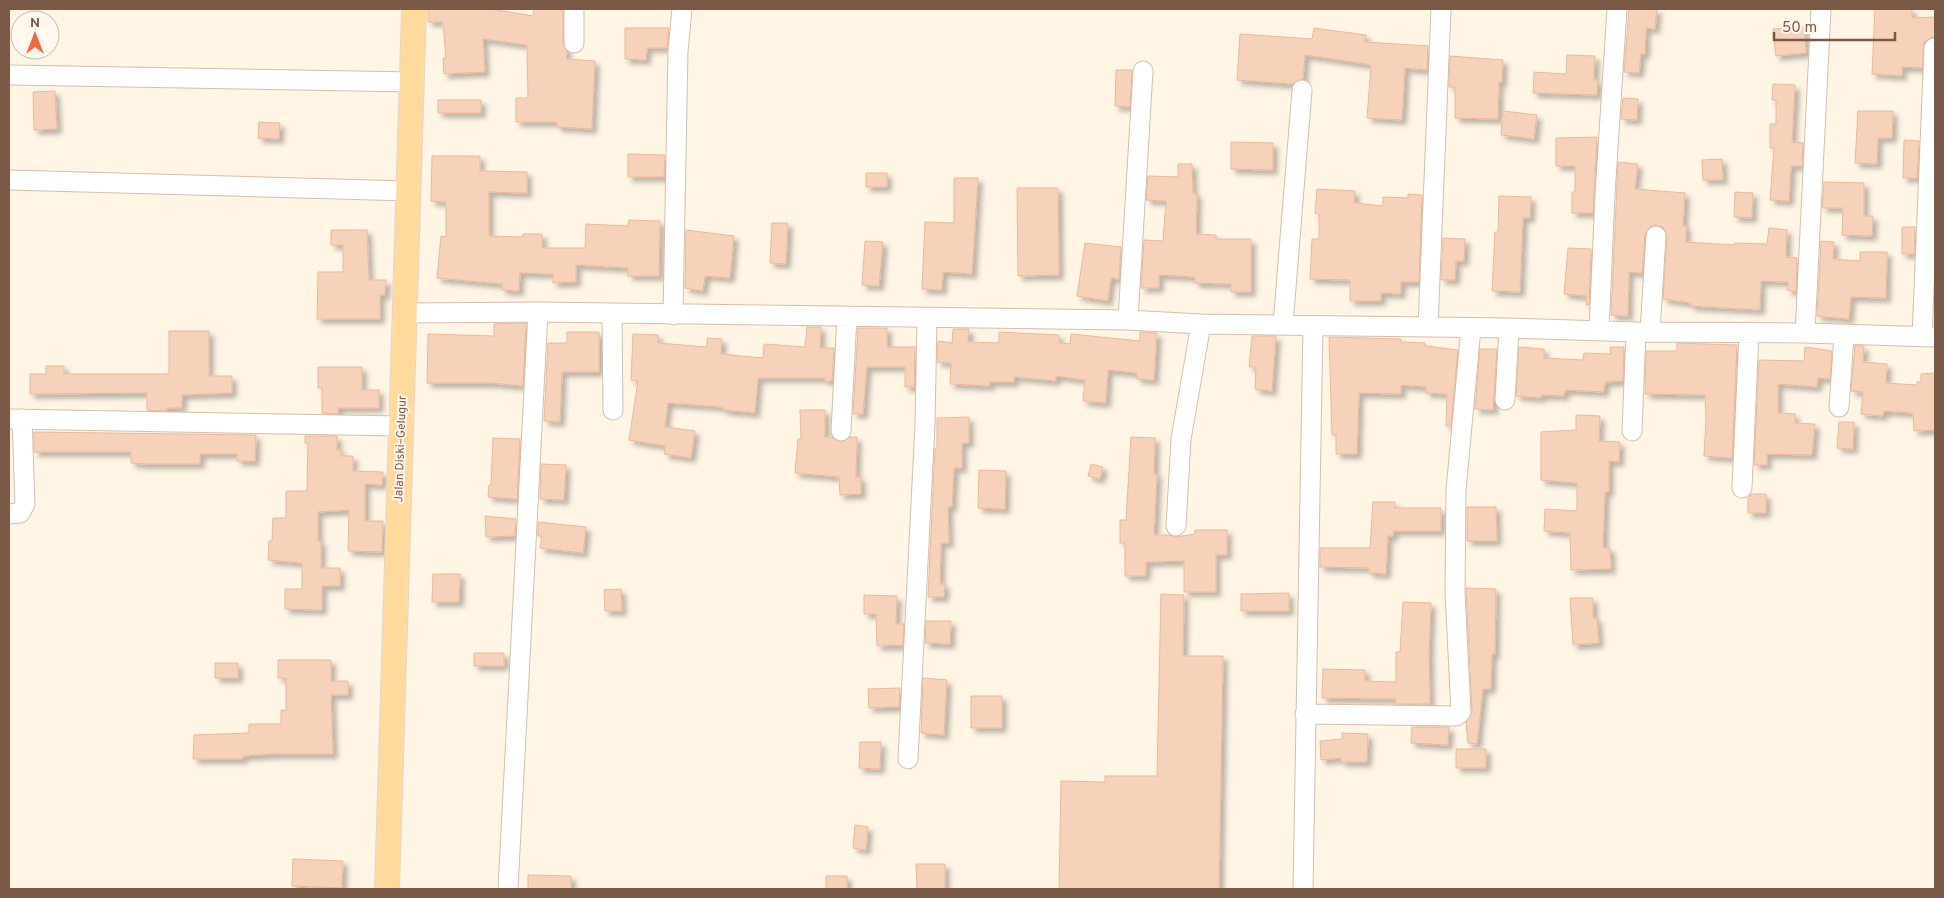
<svg xmlns="http://www.w3.org/2000/svg" width="1944" height="898" viewBox="0 0 1944 898" font-family="Overpass,sans-serif">
  <defs>
    <filter id="shadow"><feDropShadow dx="4.5" dy="4.5" stdDeviation="2.5" flood-color="#0004"/></filter>
  </defs>
  <rect width="100%" height="100%" fill="#fff5e5"/>
  <path fill="#f7d2ba" stroke="#ecb898" filter="url(#shadow)" d="M428,9H490L533,16L534,9H563V43L567,51L566,59L595,61L592,129L557,127V122H516V98H528L527,45L483,39L485,72L444,74L443,58H446L443,22H428Z
    M1629,9H1657L1655,29L1646,28L1645,54H1641L1639,73L1624,72Z
    M1875,9H1912V18L1935,17V35L1924,42L1922,68L1902,67V76L1872,74Z
    M1804,27L1806,53L1776,56L1773,29Z
    M625,28H669L667,48H647L646,60L625,59Z
    M1314,28L1366,35L1365,42L1428,46L1427,70L1405,68L1402,120L1367,118L1371,66L1366,64L1305,55L1303,79L1293,84L1237,80L1240,34L1312,39Z
    M1567,55L1595,56L1594,80H1598L1597,95L1533,93L1534,72L1566,74Z
    M1450,56L1503,60L1502,82H1499L1498,119L1455,118V87H1449Z
    M1116,70H1132L1130,107L1115,106Z
    M1773,84L1795,85L1792,142L1803,143L1802,166H1791L1789,201L1770,200L1774,148H1770V124H1776V100H1772Z
    M55,91L57,129L34,130L33,92Z
    M1623,98L1638,99L1637,120L1621,119Z
    M438,100H481V113H438Z
    M1503,111L1537,115L1534,139L1501,135Z
    M1858,111H1893L1892,138H1878L1877,164L1855,163Z
    M259,122L280,123L279,139L258,138Z
    M1597,137L1593,213H1572V192H1575V166H1556V138Z
    M1904,140L1919,141L1917,178H1903Z
    M1231,142L1273,143V170L1231,169Z
    M628,154L665,155L664,177H628Z
    M432,156H480V171L527,172V193L489,192V236L522,237L523,234H542V248H585L586,224L628,226L629,220L660,221L659,276H628V268L576,265V282L553,283V274L520,273L519,291L502,290V284L437,278L441,236L446,237V202L431,201Z
    M1722,159L1723,180H1703L1702,160Z
    M1618,162L1638,164L1635,189L1685,193L1683,226H1686V242L1735,245V243L1767,244L1769,228L1787,230L1786,257L1797,258L1796,292L1787,290L1788,282L1761,281L1760,310L1691,306V303L1663,299L1667,236L1663,227L1656,225L1651,226L1645,235L1642,273L1629,272L1628,316L1611,315Z
    M1178,164H1192L1193,193L1197,194L1196,234L1216,235V239H1251V292H1231V284L1195,283V277L1159,275V288H1141L1144,240L1163,241L1166,201L1146,200L1148,176L1178,177Z
    M866,173H887V187H866Z
    M954,178H978L972,274L943,272L942,290L922,289L925,222L954,223Z
    M1824,182L1864,183V216H1873L1872,236L1842,235L1843,208H1822Z
    M1017,188H1058L1059,275L1018,276Z
    M1317,189L1355,191L1354,203L1383,206V197L1408,198V194L1422,195L1419,282H1401V294L1381,293V301H1350V280L1310,279L1312,239H1319V214L1315,213Z
    M1735,192L1753,193L1752,218L1734,217Z
    M1499,196L1531,197L1530,218H1523L1520,292L1492,291L1495,232H1498Z
    M772,223H788L786,264L770,263Z
    M1902,227H1915L1914,254H1902Z
    M331,230H367L369,280H386L385,295H380V319H317L318,272H343V245H331Z
    M686,230L734,236L730,278L705,276L703,291L685,288Z
    M1443,238L1465,239L1464,261H1456L1455,280H1441Z
    M865,241L883,242L879,286L862,285Z
    M1821,241L1834,242L1833,259L1860,261V252H1887L1886,298L1851,297L1849,319L1817,316Z
    M1085,243L1121,247L1119,279L1111,278L1108,301L1077,296Z
    M1568,248L1591,249L1589,305H1586L1587,296L1564,294Z
    M526,323L523,386L492,383H427L428,334L494,336V324Z
    M807,327H821L820,348H834L832,381H825V378H758L755,413L723,410V407L668,403L665,427L695,431L691,458L664,454L665,446L629,440L638,381L631,380L633,334L658,335V343L707,347V338L722,339L721,354L763,358L764,344L805,347Z
    M858,328H887V347H915L914,387H905V367H867L863,414H853Z
    M953,329H969L968,342L999,343V332L1059,335V343L1070,344L1071,334L1140,341V332L1157,333L1154,380L1137,379V373L1108,370L1106,403L1083,401L1085,380L1056,376V381L1014,377V382H990V386L950,384L951,363L937,362L938,341L952,343Z
    M169,331H209V376H232V393L182,395V408H167V411L147,410V393L30,394V374H46V366H64V374H169Z
    M567,332H599V372H562L560,422L544,421L548,343H567Z
    M1252,336H1276L1272,391L1255,389L1256,367H1249Z
    M1329,337L1401,339V342L1425,343V346L1458,350L1451,426H1446L1447,394L1426,393V387L1401,385V394L1359,393L1357,454H1336V435H1332Z
    M1677,343L1737,345L1732,458L1704,456L1706,418L1705,395L1645,394L1646,351H1677Z
    M1855,346H1864L1863,362L1887,364L1886,383L1917,385V382H1921V374L1935,373V430L1914,431L1913,413L1884,411L1883,416L1861,414L1863,392L1851,391Z
    M1519,347L1544,349V358L1583,360L1584,353L1611,354L1610,347H1624L1623,381L1605,382L1604,392L1565,390L1564,396L1541,395V398L1516,396Z
    M1805,347L1832,351L1830,379L1818,378L1817,387L1778,384V413L1795,414V423L1815,424L1812,455L1767,454V465H1754L1759,360L1804,361Z
    M1480,349H1497L1493,410L1475,409Z
    M318,367H362V390H379V408H338V414L322,413V388H318Z
    M800,410H825V437H831L841,442L850,437H857L856,477H861V494L840,495L839,477L795,473L798,439H801Z
    M1576,415L1600,416L1599,441L1620,442L1619,462L1609,461V492H1605L1603,548H1610L1611,569L1571,570L1570,533L1544,531L1545,509L1577,511V483L1541,480V432L1576,430Z
    M969,417V443H962V468H954L952,507H948L949,543H941L940,584H945L944,597H928L935,448H937V418Z
    M1839,422H1854L1853,449L1837,448Z
    M34,432L256,435L255,461H237V454H200V464H146L131,463V452H34Z
    M305,436H337V450H341V456H353V471L383,472L382,485L365,484V521H383L382,552L348,551L349,510L318,512V541H321V568H340V586H322V610L285,609V589H302V563L268,560L269,541H272L273,518H286V491H307L308,443H305Z
    M1131,437L1155,438L1154,474H1157L1154,535H1169L1176,537L1195,534V530H1227V555H1216V592H1184V561L1146,562V576H1125V543H1120V520H1126Z
    M493,438L520,439L517,499L488,497L489,485H491Z
    M541,464L566,465L564,500L540,499Z
    M1091,464L1103,467L1100,479L1088,476Z
    M979,470L1006,471L1005,509L978,508Z
    M1751,494H1766V513H1748V498Z
    M1373,502H1395L1394,508H1441V531H1394L1393,536H1388L1386,574L1369,573V568L1320,567V548H1370Z
    M1467,507H1496L1497,541H1467Z
    M485,516L516,519L515,536L486,537Z
    M538,522L586,527L583,553L540,548L542,536H538Z
    M433,574H460L459,602H432Z
    M1466,588L1496,589L1495,654H1492L1491,689H1483L1477,744L1468,743L1466,722L1472,711Z
    M621,589L622,611H605L604,590Z
    M1289,593V611H1241V594Z
    M1161,594L1184,595L1183,656H1223L1219,889H1059L1061,781L1105,782V776H1157Z
    M864,595L897,596L896,624H904L903,645L877,646L876,614H864Z
    M1570,598H1593V618H1597L1599,643L1573,645Z
    M1403,602L1431,603L1429,652L1430,704H1396V699L1322,698L1323,669L1365,670V681L1396,682V652H1400Z
    M926,621H951L950,644L925,643Z
    M474,653H504V666H474Z
    M278,660H331V681H348V695H331L333,754H272L243,756V759H193L194,735L249,733V724H281V710H286V678H278Z
    M215,663H238V678H215Z
    M923,678L947,680L944,735L921,733Z
    M900,688L899,707L869,708L868,689Z
    M971,696H1002V728H971Z
    M1412,727H1449L1448,745L1411,743Z
    M1342,733L1368,734L1367,762H1341V758L1321,760L1320,741L1342,739Z
    M860,742H881L880,769L859,768Z
    M1456,749H1486V768H1456Z
    M855,825L868,827L866,850L853,848Z
    M293,859L343,861L342,888L292,886Z
    M916,864H945V889H917Z
    M528,875L571,876V889H528Z
    M826,876H847V889H826Z"/>
  <g fill="none" stroke-linecap="round" stroke-linejoin="round">
    <g stroke="#d5beac" stroke-width="21">
      <path id="minor" d="M574,43V9
        M9,75L412,82
        M9,180L409,191
        M406,313L538,312L1128,320L1201,324L1509,328L1636,332L1805,333L1935,337
        M612,313L613,410
        M673,315L678,51L682,9
        M1128,320L1143,71
        M1283,325L1302,90
        M1428,327L1441,9
        M1599,331L1605,195L1617,9
        M1650,332L1656,236
        M1805,333L1821,9
        M1922,337L1934,48
        M1505,400L1509,328
        M1839,407L1844,335
        M9,419L400,426
        M841,431L847,316
        M1632,431L1636,332
        M1742,488L1749,333
        M9,514L20,513L25,504L22,419
        M1176,526L1181,439L1201,324
        M1305,714L1456,716L1461,712L1455,593L1456,490L1471,328
        M908,759L925,425L927,318
        M508,889L538,312
        M1303,889L1313,326"/>
    </g>
    <g stroke="#dfd7d3" stroke-width="26">
      <path id="major" d="M387,889L414,9"/>
    </g>
    <use href="#minor" stroke="#fff" stroke-width="19"/>
    <use href="#major" stroke="#ffda9c" stroke-width="24"/>
  </g>
  <g text-anchor="middle" dominant-baseline="central" stroke-width="4" stroke-linejoin="round" paint-order="stroke">
    <g font-size="12" fill="#7b5947" stroke="#fff8ee">
      <text transform="translate(401 449) rotate(-88)">Jalan Diski–Gelugur</text>
    </g>
  </g>
  <rect width="1944" height="898" fill="none" stroke="#7b5947" stroke-width="20"/>
  <g transform="translate(35 35)"><circle r="24" fill="#fff8ee" stroke="#cab8ab"/>
  <path d="M0-4L9 19L0 12L-9 19Z" fill="#f5673e"/>
  <text y="-8" font-size="14" font-weight="bold" text-anchor="middle" fill="#7b5947">N</text>
  </g>
  <path d="M1774 32v8h121v-8" fill="none" stroke="#7b5947" stroke-width="2.5"/>
  <text x="1782" y="32" font-size="15" fill="#7b5947" stroke="#fff8ee" stroke-width="4" paint-order="stroke">50 m</text>
</svg>
